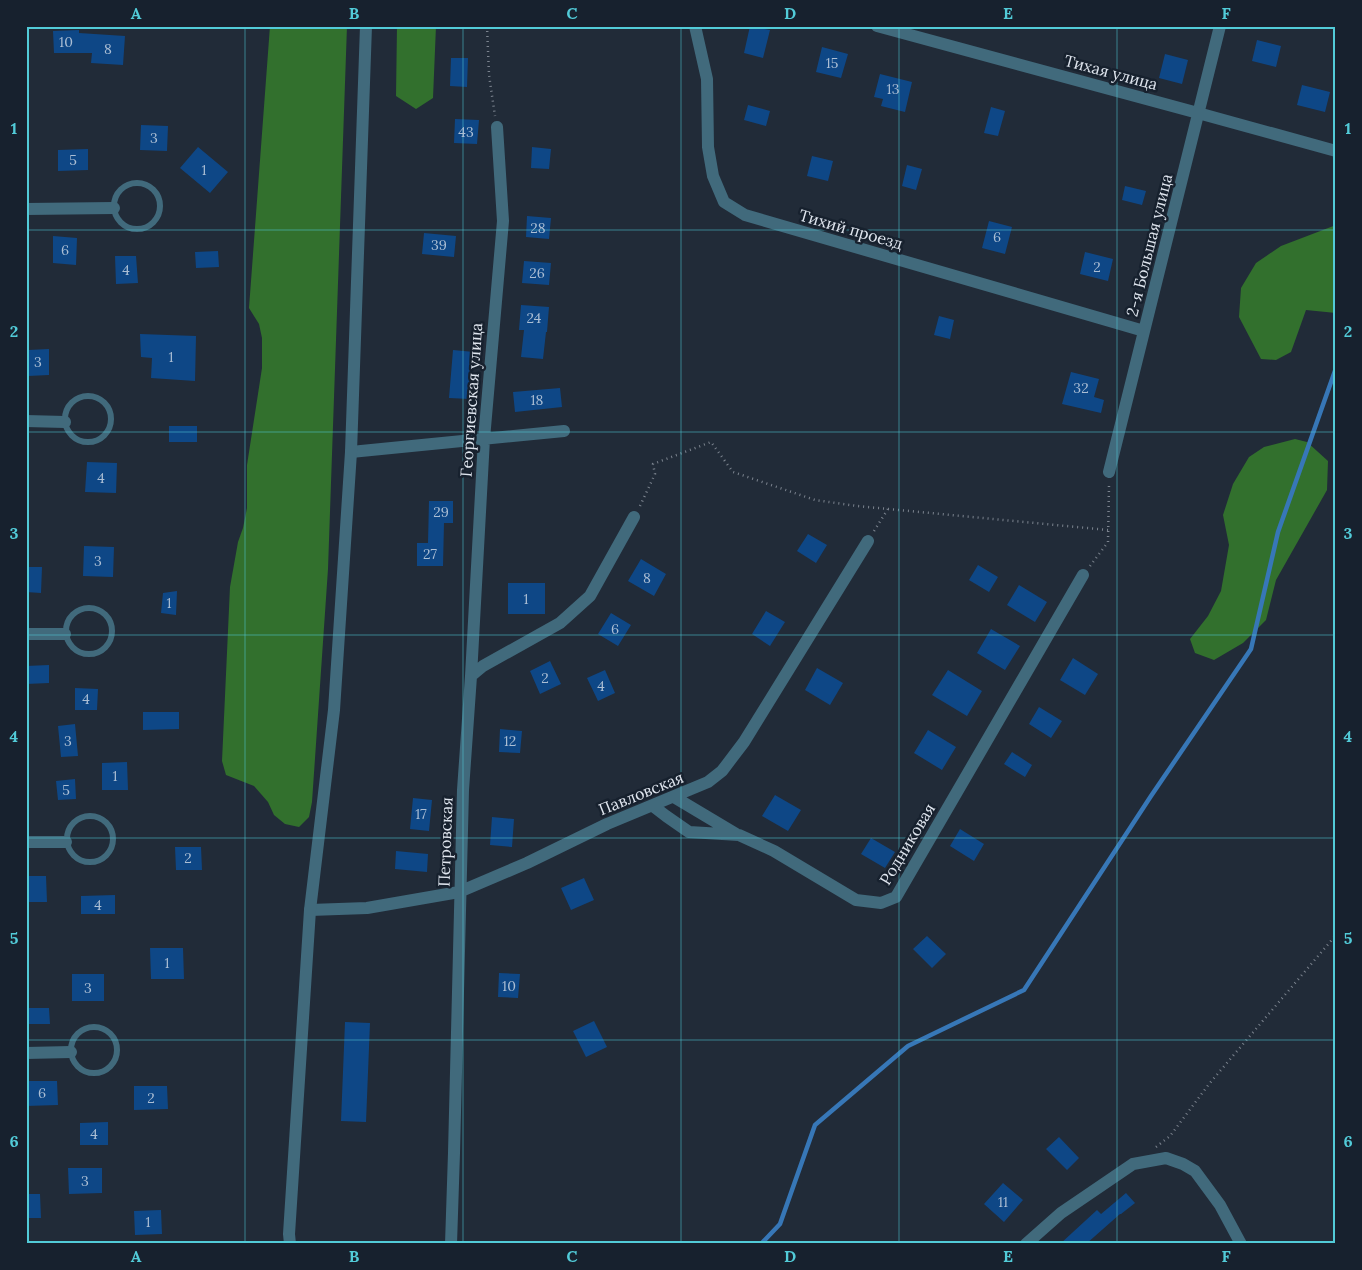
<svg xmlns="http://www.w3.org/2000/svg" width="1362" height="1270" viewBox="0 0 1362 1270" font-family="Lora,serif">
  <rect width="100%" height="100%" fill="#212b38"/>
  <path fill="#32702d" d="M270,26H347L328,569L312,802L309,817L299,827L285,824L274,815L268,802L254,786L226,775L222,761L230,587L238,542L243,528L247,508V465L262,368V338L259,324L249,308Z
    M397,26H436L433,98L416,109L396,96Z
    M1336,225V313L1306,310L1291,352L1276,360L1261,359L1239,317L1241,288L1256,263L1281,246Z
    M1295,439L1307,442L1328,461L1327,490L1276,580L1266,620L1243,643L1214,660L1195,653L1190,639L1208,616L1221,591L1229,545L1223,515L1233,484L1249,457L1264,447Z"/>
  <g fill="none" stroke-linecap="round" stroke-linejoin="round">
    <path stroke="#3777b7" stroke-width="4.5" d="M761,1244L780,1224L815,1125L908,1046L1024,990L1151,796L1251,649L1278,532L1336,368"/>
  </g>
  <path fill="#0e4786" d="M750,26L770,30L763,58L744,53Z
    M79,30V33L125,36L123,65L91,63L92,53H54L53,31Z
    M1257,40L1281,46L1276,67L1252,61Z
    M822,47L848,54L841,78L816,72Z
    M1165,54L1188,60L1182,84L1159,78Z
    M451,58H468L467,87L450,86Z
    M880,74L912,82L905,112L881,106L883,99L874,97Z
    M1302,85L1330,92L1325,112L1297,105Z
    M748,105L770,111L766,126L744,120Z
    M991,107L1005,111L998,136L984,133Z
    M455,119L479,120L477,144L454,143Z
    M141,125L168,126L167,151L140,150Z
    M198,147L228,172L210,193L180,168Z
    M532,147L551,149L549,169L531,168Z
    M88,149V170L58,171V150Z
    M812,156L833,161L828,181L807,176Z
    M907,165L922,169L916,190L902,186Z
    M1125,186L1146,191L1142,205L1122,200Z
    M527,216L551,218L549,239L526,237Z
    M989,221L1012,227L1005,254L982,248Z
    M424,233L456,236L454,257L422,254Z
    M53,236L77,238L76,265L53,263Z
    M218,251L219,267L196,268L195,252Z
    M1085,252L1113,259L1108,281L1080,274Z
    M115,256H136L138,283L116,284Z
    M524,261L551,263L549,285L522,283Z
    M521,305L549,307L547,332H546L543,359L521,357L524,330H519Z
    M939,316L954,320L950,339L934,335Z
    M140,334L196,336L195,381L151,378L152,358L141,357Z
    M49,349V375L28,376V350Z
    M453,350L474,352L470,399L449,398Z
    M1071,372L1099,379L1094,397L1104,400L1101,413L1062,404Z
    M560,388L562,407L515,412L513,392Z
    M169,426H197V442H169Z
    M87,462L117,463L116,493L85,492Z
    M429,501H453V523H444L443,566H417V543H428Z
    M808,534L827,545L816,563L797,551Z
    M84,546L114,547L113,577L83,576Z
    M641,559L666,574L654,596L628,581Z
    M978,565L998,577L989,592L969,580Z
    M26,567H42L41,593L26,592Z
    M508,583H545V614H508Z
    M1019,585L1047,602L1035,622L1007,605Z
    M177,591L176,615L161,613L163,593Z
    M766,611L785,622L770,646L752,634Z
    M611,613L631,625L618,646L598,634Z
    M991,629L1020,646L1005,670L977,653Z
    M1073,658L1098,674L1085,695L1060,680Z
    M550,661L561,684L540,694L530,671Z
    M49,665V683L26,684V666Z
    M817,668L843,683L830,705L805,690Z
    M605,670L615,693L598,701L587,678Z
    M948,670L982,691L967,716L932,695Z
    M75,688L98,689L97,710H75Z
    M1039,707L1062,721L1051,738L1029,724Z
    M143,712H179V729L143,730Z
    M75,724L78,756L61,757L58,726Z
    M500,729L522,731L520,753L499,752Z
    M928,730L956,747L942,770L914,753Z
    M1012,752L1032,765L1025,777L1004,764Z
    M127,762L128,790H102V763Z
    M75,779L76,799L58,800L56,781Z
    M775,795L801,810L788,831L762,816Z
    M413,798L432,800L429,831L410,829Z
    M492,817L514,819L512,847L490,845Z
    M960,829L984,844L974,861L950,846Z
    M871,838L895,852L885,868L861,854Z
    M175,847H201L202,870H176Z
    M396,851L428,854L427,872L395,869Z
    M26,876H46L47,902H26Z
    M584,878L594,900L571,910L561,888Z
    M115,895V914H81V896Z
    M927,936L946,954L932,968L913,949Z
    M150,948H183L184,979H151Z
    M499,973L520,974L518,998L498,997Z
    M72,974H104V1001H72Z
    M26,1008H49L50,1024H26Z
    M594,1021L607,1047L586,1057L573,1031Z
    M345,1022L370,1023L366,1122L341,1121Z
    M26,1081H57L58,1105L26,1106Z
    M134,1086H167L168,1109L134,1110Z
    M108,1122V1145H80V1123Z
    M1059,1137L1079,1158L1067,1170L1046,1149Z
    M68,1168H102V1193L69,1194Z
    M1003,1183L1023,1200L1004,1222L984,1204Z
    M1126,1193L1135,1203L1121,1214H1120L1086,1244H1060L1097,1210L1101,1214Z
    M26,1194H40L41,1218H26Z
    M161,1210L162,1234L135,1235L134,1211Z"/>
  <g fill="none" stroke-linecap="round" stroke-linejoin="round">
    <path stroke="#7c848f" stroke-width="2.5" stroke-dasharray="1 4" stroke-linecap="butt" d="M487,26L489,75L495,116
      M640,506L655,474L653,464L711,442L733,472L815,500L857,506L1108,530
      M874,531L888,509
      M1090,566L1108,542L1109,485
      M1156,1147L1170,1136L1209,1084L1336,935"/>
    <path stroke="#416a7c" stroke-width="6" d="M114 206a23 23 0 1 1 46 0a23 23 0 1 1-46 0Z
      M65 419a23 23 0 1 1 46 0a23 23 0 1 1-46 0Z
      M66 631a23 23 0 1 1 46 0a23 23 0 1 1-46 0Z
      M67 839a23 23 0 1 1 46 0a23 23 0 1 1-46 0Z
      M71 1050a23 23 0 1 1 46 0a23 23 0 1 1-46 0Z"/>
    <path stroke="#416a7c" stroke-width="12" d="M695,26L707,79L708,147L713,176L724,202L745,215L1144,331
      M877,26L1198,113L1336,151
      M26,209L114,208
      M26,421L65,422
      M351,452L564,431
      M1109,472L1220,26
      M26,634H65
      M471,676L484,439L503,221L497,127
      M674,797L736,834
      M653,806L666,816L689,832L739,835L774,851L856,900L881,903L896,897L1083,575
      M26,842H66
      M310,910L367,908L459,892L527,863L607,824L708,782L722,771L744,742L868,541
      M26,1053L71,1052
      M451,1244L454,1153L463,790L471,676L483,666L560,623L590,596L634,517
      M1026,1244L1061,1213L1133,1164L1166,1158L1183,1164L1195,1171L1220,1205L1241,1244"/>
    <path stroke="#416a7c" stroke-width="12" d="M290,1244L289,1234L310,910L334,710L351,452L366,26"/>
  </g>
  <path fill="none" stroke="#52cbd8" stroke-width="1" stroke-opacity="0.55" d="M245,26V1244M463,26V1244M681,26V1244M899,26V1244M1117,26V1244M26,230H1336M26,432H1336M26,635H1336M26,838H1336M26,1040H1336"/>
  <g text-anchor="middle" dominant-baseline="central" stroke-width="5" stroke-linejoin="round" paint-order="stroke">
    <g font-size="14" fill="#abbed4">
      <text x="66" y="42">10</text>
      <text x="108" y="49">8</text>
      <text x="832" y="63">15</text>
      <text x="893" y="89">13</text>
      <text x="466" y="132">43</text>
      <text x="154" y="138">3</text>
      <text x="73" y="160">5</text>
      <text x="204" y="170">1</text>
      <text x="538" y="228">28</text>
      <text x="997" y="237">6</text>
      <text x="439" y="245">39</text>
      <text x="65" y="250">6</text>
      <text x="1097" y="267">2</text>
      <text x="126" y="270">4</text>
      <text x="537" y="273">26</text>
      <text x="534" y="318">24</text>
      <text x="171" y="357">1</text>
      <text x="38" y="362">3</text>
      <text x="1081" y="388">32</text>
      <text x="537" y="400">18</text>
      <text x="101" y="478">4</text>
      <text x="441" y="512">29</text>
      <text x="430" y="554">27</text>
      <text x="98" y="561">3</text>
      <text x="647" y="578">8</text>
      <text x="526" y="599">1</text>
      <text x="169" y="603">1</text>
      <text x="615" y="629">6</text>
      <text x="545" y="678">2</text>
      <text x="601" y="686">4</text>
      <text x="86" y="699">4</text>
      <text x="68" y="741">3</text>
      <text x="510" y="741">12</text>
      <text x="115" y="776">1</text>
      <text x="66" y="790">5</text>
      <text x="421" y="814">17</text>
      <text x="188" y="858">2</text>
      <text x="98" y="905">4</text>
      <text x="167" y="963">1</text>
      <text x="509" y="986">10</text>
      <text x="88" y="988">3</text>
      <text x="42" y="1093">6</text>
      <text x="151" y="1098">2</text>
      <text x="94" y="1134">4</text>
      <text x="85" y="1181">3</text>
      <text x="1003" y="1202">11</text>
      <text x="148" y="1222">1</text>
    </g>
    <g font-size="16" fill="#dfe5ee" stroke="#17212e">
      <text transform="translate(1111 72) rotate(15)">Тихая улица</text>
      <text transform="translate(851 229) rotate(16)">Тихий проезд</text>
      <text transform="translate(1149 245) rotate(-76)">2-я Большая улица</text>
      <text transform="translate(471 400) rotate(-86)">Георгиевская улица</text>
      <text transform="translate(641 793) rotate(-22)">Павловская</text>
      <text transform="translate(445 842) rotate(-88)">Петровская</text>
      <text transform="translate(907 844) rotate(-59)">Родниковая</text>
    </g>
  </g>
  <rect width="1362" height="1270" fill="none" stroke="#17212e" stroke-width="55"/>
  <rect x="28" y="28" width="1306" height="1214" fill="none" stroke="#52cbd8" stroke-width="2"/>
  <g font-size="16" text-anchor="middle" font-weight="bold" fill="#52cbd8">
    <text x="136" y="19">A</text>
    <text x="354" y="19">B</text>
    <text x="572" y="19">C</text>
    <text x="790" y="19">D</text>
    <text x="1008" y="19">E</text>
    <text x="1226" y="19">F</text>
    <text x="14" y="134">1</text>
    <text x="1348" y="134">1</text>
    <text x="14" y="337">2</text>
    <text x="1348" y="337">2</text>
    <text x="14" y="539">3</text>
    <text x="1348" y="539">3</text>
    <text x="14" y="742">4</text>
    <text x="1348" y="742">4</text>
    <text x="14" y="944">5</text>
    <text x="1348" y="944">5</text>
    <text x="14" y="1147">6</text>
    <text x="1348" y="1147">6</text>
    <text x="136" y="1262">A</text>
    <text x="354" y="1262">B</text>
    <text x="572" y="1262">C</text>
    <text x="790" y="1262">D</text>
    <text x="1008" y="1262">E</text>
    <text x="1226" y="1262">F</text>
  </g>
</svg>
